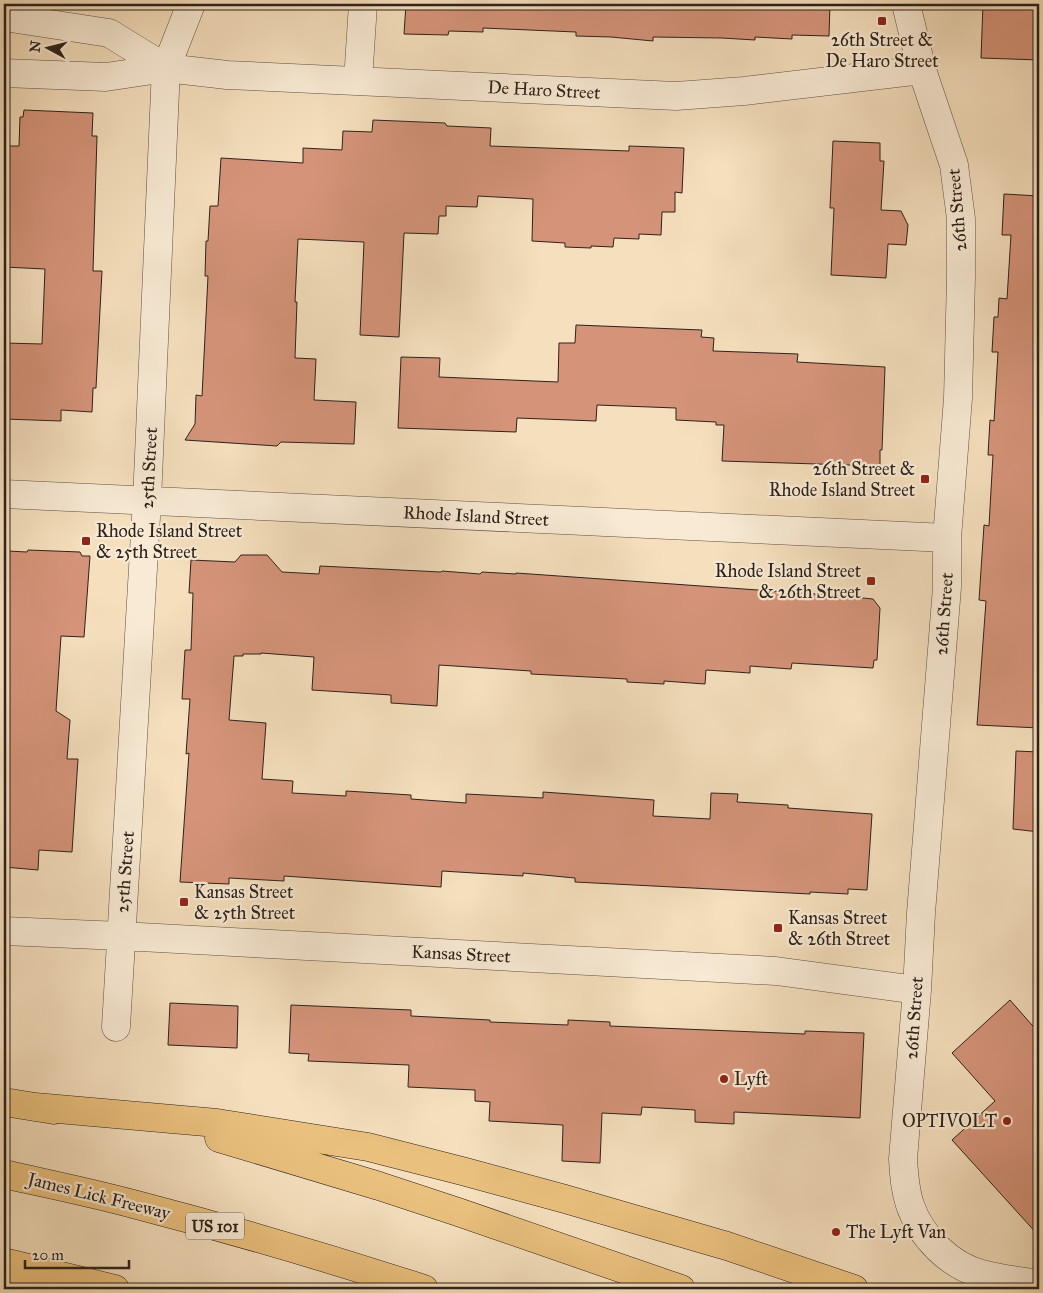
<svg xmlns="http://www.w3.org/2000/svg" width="1043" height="1293" viewBox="0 0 1043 1293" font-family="'IM FELL Great Primer',serif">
  <rect width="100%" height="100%" fill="#f5dfbd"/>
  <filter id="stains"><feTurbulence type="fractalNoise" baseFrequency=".004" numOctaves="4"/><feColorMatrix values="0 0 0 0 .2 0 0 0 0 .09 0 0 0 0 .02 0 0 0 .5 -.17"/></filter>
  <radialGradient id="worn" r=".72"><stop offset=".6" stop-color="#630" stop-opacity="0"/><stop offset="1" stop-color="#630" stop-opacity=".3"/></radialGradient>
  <path fill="#d5947a" stroke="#2d211b" d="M406,4H830L829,36L792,35V39L755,37V40L722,38L653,37V41L611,37L576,36V32L483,28V32L449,31L448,35L404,34Z
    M983,4H1039V60L981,58Z
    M24,110L93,113L92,136H97L93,271H102L96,388H93L92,412L61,410V421L4,419V343L42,344L45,269L4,267V146H19L20,117H23Z
    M373,120L445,123L447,126L491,128L490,146L629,151V146L684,148L682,193L675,192V212H662L661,235L639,234V239L614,238L613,247L591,246V248L565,247V243L532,241L533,199L478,196L477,207L446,206V216H439L438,234L404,233L399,337L360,335L364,242L298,239L295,302H297L295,358L316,359L314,400L356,402L354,444L281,442L277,446L185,440L195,424L196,395L202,396L208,276H205L206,241H208L210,206H218L221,158L303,163V148L342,150L343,131L372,132Z
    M833,141L880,143V161H884L881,210L901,211L908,225L906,245L888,244L886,278L831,275L834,208H830Z
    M1004,194L1039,196V728L977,725L986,601L979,600L984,525L989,526L993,455H988L990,420L994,421L998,352H992L994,317H998L999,298L1007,299L1011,235H1002Z
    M576,325L702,330L701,337L714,338L713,351L798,354L797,362L885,367L882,450H880V466L722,461L724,425H716V422L676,420V408L597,405L596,421L517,418L516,432L398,428L401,357L440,358L439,377L558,382L559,343H575Z
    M28,550L80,552L82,556H90L84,637L61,636L56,711L70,720L67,759H78L72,852L39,850L38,870L4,867V556H7V551L27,552Z
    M241,555H267L282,572L319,574L320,566L441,572L442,571L480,574L482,572L516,574V573L843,596L873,599L880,608L877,660H874L873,668L792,663L791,669L750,666V673L706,670L705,684L664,681V684L627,682V679L531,674V671L439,665L437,706L391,703V695L312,690L314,657L261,653V654H243V656H234L229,720L266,723L262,779L293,781L292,793L346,796V791L411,795V799L466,803V794L543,798V792L654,800L653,816L710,819L711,793L738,794L737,802L788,805V808L872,814L867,890L848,889V894L810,892V894L575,882V878L523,873V876L442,871L441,887L284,876V881L229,878V884L180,882L189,753L186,754L190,699H182L185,650H191L193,593H189L191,560L235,562Z
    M1016,751L1039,752V832L1013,829Z
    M1010,1000L1039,1033V1236L952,1140L995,1101L952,1053Z
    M170,1003L238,1006L237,1048L168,1045Z
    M291,1005L411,1010V1016L490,1020V1022L568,1025V1020L610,1022V1026L805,1034V1031L864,1033L860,1118L734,1112V1124L695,1122V1110L642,1107L641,1115L602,1113L600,1163L562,1161L563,1125L489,1121L490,1102L475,1101V1090L408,1087L409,1065L308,1061L309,1054L289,1053Z"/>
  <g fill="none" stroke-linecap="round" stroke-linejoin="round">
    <g stroke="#5f5044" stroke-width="29">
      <path id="street" d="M906,4L922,70L954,165L961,219V277L958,398L947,538V587L921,913L917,990L903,1159C904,1175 905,1190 910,1205C921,1237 950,1266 982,1274C1001,1279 1020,1281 1039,1284
        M4,17L109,33L166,68
        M4,73L106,77L166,68L227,75L676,96L744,91L922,70
        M358,81L363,4
        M4,494L947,538
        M4,931L121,936L776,971L917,990
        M116,1027L147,500L166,68L191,4"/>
    </g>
    <g stroke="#2d211b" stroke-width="29">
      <path id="highway" d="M4,1102L54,1110
        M35,1107L217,1123L368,1147L462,1171L565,1199L727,1246L854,1289
        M219,1138L379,1186L458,1212L681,1289
        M4,1174C48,1184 93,1193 137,1205C233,1230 329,1258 424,1289
        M4,1262L115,1289
        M4,1275L27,1289"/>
    </g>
    <use href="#street" stroke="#f8ead4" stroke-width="28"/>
    <use href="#highway" stroke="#eac07e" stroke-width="28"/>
  </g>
  <g fill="#8f2418" stroke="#f8ead4" stroke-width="2">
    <rect x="877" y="16" width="10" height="10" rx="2.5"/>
    <rect x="920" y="474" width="10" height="10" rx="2.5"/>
    <rect x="81" y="536" width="10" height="10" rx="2.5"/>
    <rect x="866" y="576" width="10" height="10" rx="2.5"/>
    <rect x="179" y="897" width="10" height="10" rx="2.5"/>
    <rect x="773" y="923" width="10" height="10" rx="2.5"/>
    <circle cx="724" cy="1079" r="5"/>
    <circle cx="1007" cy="1121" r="5"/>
    <circle cx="836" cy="1232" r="5"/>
  </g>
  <g text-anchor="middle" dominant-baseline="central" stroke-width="4.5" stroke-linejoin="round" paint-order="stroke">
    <rect fill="#f8ead4" stroke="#6a5d52" stroke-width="1" x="186" y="1212.5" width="58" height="27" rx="4"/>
    <g font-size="16" font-weight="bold" fill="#2d211b">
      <text x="215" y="1226">US 101</text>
    </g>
    <g font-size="18" fill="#2d211b" stroke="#f8ead4" text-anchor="start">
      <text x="882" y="40" text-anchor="middle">26th Street &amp;<tspan x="882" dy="21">De Haro Street</tspan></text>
      <text x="915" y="469" text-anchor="end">26th Street &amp;<tspan x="915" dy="21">Rhode Island Street</tspan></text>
      <text x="96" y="531">Rhode Island Street<tspan x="96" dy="21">&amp; 25th Street</tspan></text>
      <text x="861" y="571" text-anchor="end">Rhode Island Street<tspan x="861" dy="21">&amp; 26th Street</tspan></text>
      <text x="194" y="892">Kansas Street<tspan x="194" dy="21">&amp; 25th Street</tspan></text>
      <text x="788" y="918">Kansas Street<tspan x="788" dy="21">&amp; 26th Street</tspan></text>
      <text x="734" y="1079">Lyft</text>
      <text x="997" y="1121" text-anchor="end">OPTIVOLT</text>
      <text x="846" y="1232">The Lyft Van</text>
    </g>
    <g font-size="18" fill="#2d211b" stroke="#f8ead4">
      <text transform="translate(544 90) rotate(3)">De Haro Street</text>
      <text transform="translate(957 210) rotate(-95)">26th Street</text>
      <text transform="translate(149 468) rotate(-87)">25th Street</text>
      <text transform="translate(476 516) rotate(3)">Rhode Island Street</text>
      <text transform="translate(944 614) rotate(-86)">26th Street</text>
      <text transform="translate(125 872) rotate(-86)">25th Street</text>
      <text transform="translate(461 954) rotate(3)">Kansas Street</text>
      <text transform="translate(914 1018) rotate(-86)">26th Street</text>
      <text transform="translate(99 1196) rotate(14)">James Lick Freeway</text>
    </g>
  </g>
  <rect width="1043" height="1293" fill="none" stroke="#f5dfbd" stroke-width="20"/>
  <rect x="5" y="5" width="1033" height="1283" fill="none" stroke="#2d211b" stroke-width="2.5"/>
  <rect x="10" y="10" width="1023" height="1273" fill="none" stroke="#2d211b"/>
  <g transform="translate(48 48) rotate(277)" stroke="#f8ead4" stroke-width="4" paint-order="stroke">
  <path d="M0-4L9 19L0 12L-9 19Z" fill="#2d211b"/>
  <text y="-8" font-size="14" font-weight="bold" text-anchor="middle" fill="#2d211b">N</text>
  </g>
  <path d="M25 1260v8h104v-8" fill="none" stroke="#2d211b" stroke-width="2.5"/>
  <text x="32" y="1260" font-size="15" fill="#2d211b" stroke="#f8ead4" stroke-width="4" paint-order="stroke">20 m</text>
  <rect width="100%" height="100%" filter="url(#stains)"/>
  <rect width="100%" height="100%" fill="url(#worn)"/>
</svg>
